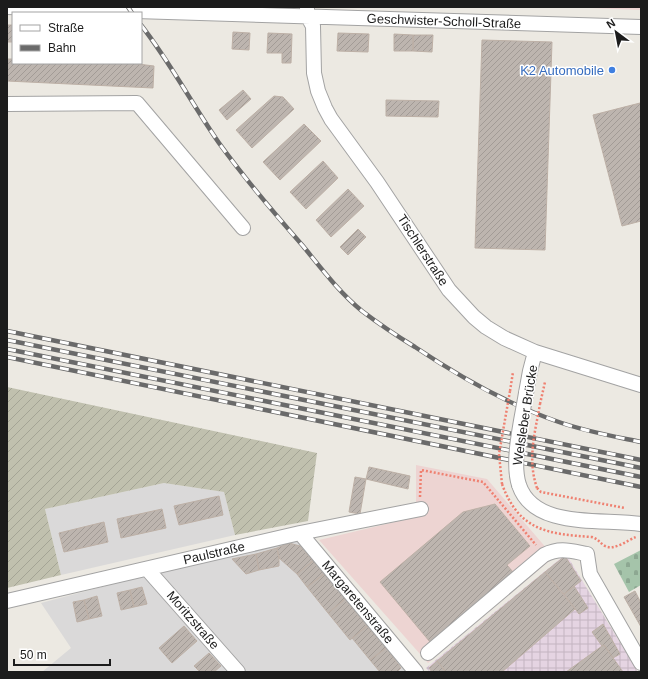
<svg xmlns="http://www.w3.org/2000/svg" width="648" height="679" viewBox="0 0 648 679" font-family="Helvetica,sans-serif">
  <defs>
    <pattern id="industrial-grid" width="8" height="8" patternUnits="userSpaceOnUse"><rect width="8" height="8" fill="#e5d4e2"/><path d="M0 4h8M4 0v8" fill="none" stroke="#c4b5c1"/></pattern>
    <pattern id="construction-furrows" width="10" height="10" patternUnits="userSpaceOnUse"><rect width="10" height="10" fill="#c0c0ae"/><path d="M-1 1l2-2M0 10L10 0M9 11l2-2" fill="none" stroke="#a4a495"/></pattern>
    <pattern id="cemetery-stones" width="16" height="16" patternUnits="userSpaceOnUse"><rect width="16" height="16" fill="#a5c4aa"/><path d="M2 7V4a2 2 0 0 1 4 0v3zM10 15v-3a2 2 0 0 1 4 0v3z" fill="#8da892"/></pattern>
    <pattern id="building-hatch" width="6" height="6" patternUnits="userSpaceOnUse"><rect width="6" height="6" fill="#bdb5af"/><path d="M-1 1l2-2M0 6l6-6M5 7l2-2" fill="none" stroke="#a29b96"/></pattern>
  </defs>
  <rect width="100%" height="100%" fill="#ece9e2"/>
  <path fill="#dad9d9" d="M164,483L224,492L235,535L61,575L45,509Z
    M299,535L412,672H42L71,648L41,603Z"/>
  <path fill="#edd4d2" d="M564,7H641V10Z
    M416,465L487,479L554,557L428,663L319,540L416,517Z"/>
  <path fill="url(#industrial-grid)" d="M566,554L638,672H430L426,668Z"/>
  <path fill="url(#construction-furrows)" d="M7,387L317,453L308,521L235,535L224,492L164,483L45,509L61,575L7,588Z"/>
  <path fill="url(#cemetery-stones)" d="M641,550V585L629,592L614,564Z"/>
  <path fill="url(#building-hatch)" stroke="#bdb0a6" d="M7,25H13V42H7Z
    M233,32L250,33L249,50L232,49Z
    M268,33L292,34L291,63H282V53H267Z
    M338,33L369,34L368,52L337,51Z
    M394,34L413,35V51H394Z
    M413,35H433L432,52L413,51Z
    M482,40L552,42L545,250L475,248Z
    M7,59H13V63H138V64L154,66L153,88L7,81Z
    M243,90L251,99L227,120L219,110Z
    M274,96L283,97L294,109L252,148L236,130Z
    M386,100L439,101L438,117L386,116Z
    M640,103L641,109V221L622,226L593,115Z
    M304,124L321,141L280,180L263,162Z
    M323,161L338,178L306,209L290,192Z
    M348,189L364,206L331,237L316,220Z
    M358,229L366,237L348,255L340,247Z
    M369,467L410,476L408,489L366,479Z
    M355,477L366,479L360,514L349,512Z
    M219,496L223,515L179,525L174,506Z
    M495,504L530,546L507,565L513,572L430,642L380,582L463,512Z
    M162,509L166,528L121,538L117,519Z
    M104,522L108,542L64,552L59,533Z
    M289,543L300,546L313,561L297,574L279,558L277,548Z
    M277,548L279,558V566L259,570L256,554Z
    M256,554L259,570L246,574L232,559Z
    M565,556L581,581L564,594L545,572Z
    M313,561L324,574L307,587L297,574Z
    M545,572L575,609L502,672H446L437,661Z
    M324,574L345,599L328,613L307,587Z
    M574,586L588,608L579,614L564,594Z
    M142,587L147,604L134,607L130,590Z
    M130,590L134,607L121,610L117,593Z
    M635,591L641,603V627L624,597Z
    M97,596L102,616L89,619L84,600Z
    M345,599L367,626L350,640L328,613Z
    M84,600L89,619L77,622L73,602Z
    M603,624L620,654L613,658L604,645L602,646L592,632Z
    M184,626L197,641L172,663L159,648Z
    M367,626L386,648L370,660L352,638Z
    M604,645L623,672H566L602,646Z
    M386,648L401,668L397,672H380L370,660Z
    M209,653L221,666L214,672H200L194,666Z
    M437,661L446,672H432L429,668Z"/>
  <g fill="none" stroke-linecap="round" stroke-linejoin="round">
    <g stroke="#a3a3a3" stroke-width="16">
      <path id="minor" d="M7,7L641,27
        M307,9L308,17L313,26L314,73L318,91L325,108L331,119L377,182L449,290L474,317L486,327L504,338L535,352L641,385
        M7,104L137,103L243,228
        M526,393L530,371L535,352
        M519,485C534,530 603,518 641,524
        M300,533L416,672
        M147,569L238,672
        M7,601L300,533L421,509
        M428,653L544,555C560,547 571,551 587,554L590,574L641,663"/>
    </g>
    <path stroke="#ef8171" stroke-width="2.5" stroke-dasharray="2 2" stroke-linecap="butt" d="M510,391L513,372
      M540,404L545,382
      M502,484C519,531 548,534 592,537C598,539 600,543 605,546C614,551 628,540 636,537
      M537,488L541,492L625,508
      M420,497L421,470L483,482L536,545"/>
    <use href="#minor" stroke="#fff" stroke-width="14"/>
    <g stroke="#6a6a6a" stroke-width="4.5">
      <path id="rail" d="M128,7L132,13
        M141,25C170,62 192,104 219,143C245,179 274,213 303,246C321,268 339,292 362,311C379,324 397,336 415,347C460,377 505,403 556,421C583,431 612,436 641,442
        M7,331L641,460
        M7,340L641,468
        M7,349L641,477
        M7,357L641,487"/>
    </g>
    <use href="#rail" stroke="#fff" stroke-width="3" stroke-dasharray="9" stroke-linecap="butt"/>
    <g stroke="#a3a3a3" stroke-width="16" stroke-linecap="butt">
      <path id="minor-bridge" d="M519,485C511,461 522,418 526,393"/>
    </g>
    <path stroke="#ef8171" stroke-width="2.5" stroke-dasharray="2 2" stroke-linecap="butt" d="M502,484L499,454L510,391
      M537,488C527,459 535,433 540,404"/>
    <use href="#minor-bridge" stroke="#fff" stroke-width="14"/>
  </g>
  <circle fill="#3f7fe0" stroke="#fff" stroke-width="1.5" cx="612" cy="70" r="4"/>
  <g text-anchor="middle" dominant-baseline="central" stroke-width="3" stroke-linejoin="round" paint-order="stroke">
    <g font-size="13" fill="#1c1c1c" stroke="#fff">
      <text transform="translate(444 21) rotate(2)">Geschwister-Scholl-Straße</text>
      <text transform="translate(423 250) rotate(57)">Tischlerstraße</text>
      <text transform="translate(525 415) rotate(-81)">Welsleber Brücke</text>
      <text transform="translate(214 553) rotate(-13)">Paulstraße</text>
      <text transform="translate(358 602) rotate(50)">Margaretenstraße</text>
      <text transform="translate(193 620) rotate(49)">Moritzstraße</text>
    </g>
    <g font-size="13" fill="#366cbe" stroke="#fff" text-anchor="end">
      <text x="604" y="70">K2 Automobile</text>
    </g>
  </g>
  <rect width="648" height="679" fill="none" stroke="#1c1c1c" stroke-width="16"/>
  <rect x="12" y="12" width="130" height="52" fill="#ffffff" stroke="#a4a4a4"/>
  <rect x="20" y="25" width="20" height="6" fill="#ffffff" stroke="#a4a4a4"/>
  <text x="48" y="32" font-size="12" fill="#1c1c1c">Straße</text>
  <rect x="20" y="45" width="20" height="6" fill="#6a6a6a" stroke="#a4a4a4"/>
  <text x="48" y="52" font-size="12" fill="#1c1c1c">Bahn</text>
  <g transform="translate(616 32) rotate(328)" stroke="#ffffff" stroke-width="3" paint-order="stroke">
  <path d="M0-3L7 15L0 10L-7 15Z" fill="#1c1c1c"/>
  <text y="-6" font-size="11" font-weight="bold" text-anchor="middle" fill="#1c1c1c">N</text>
  </g>
  <path d="M14 659v6h96v-6" fill="none" stroke="#1c1c1c" stroke-width="2"/>
  <text x="20" y="659" font-size="12" fill="#1c1c1c" stroke="#ffffff" stroke-width="3" paint-order="stroke">50 m</text>
</svg>
